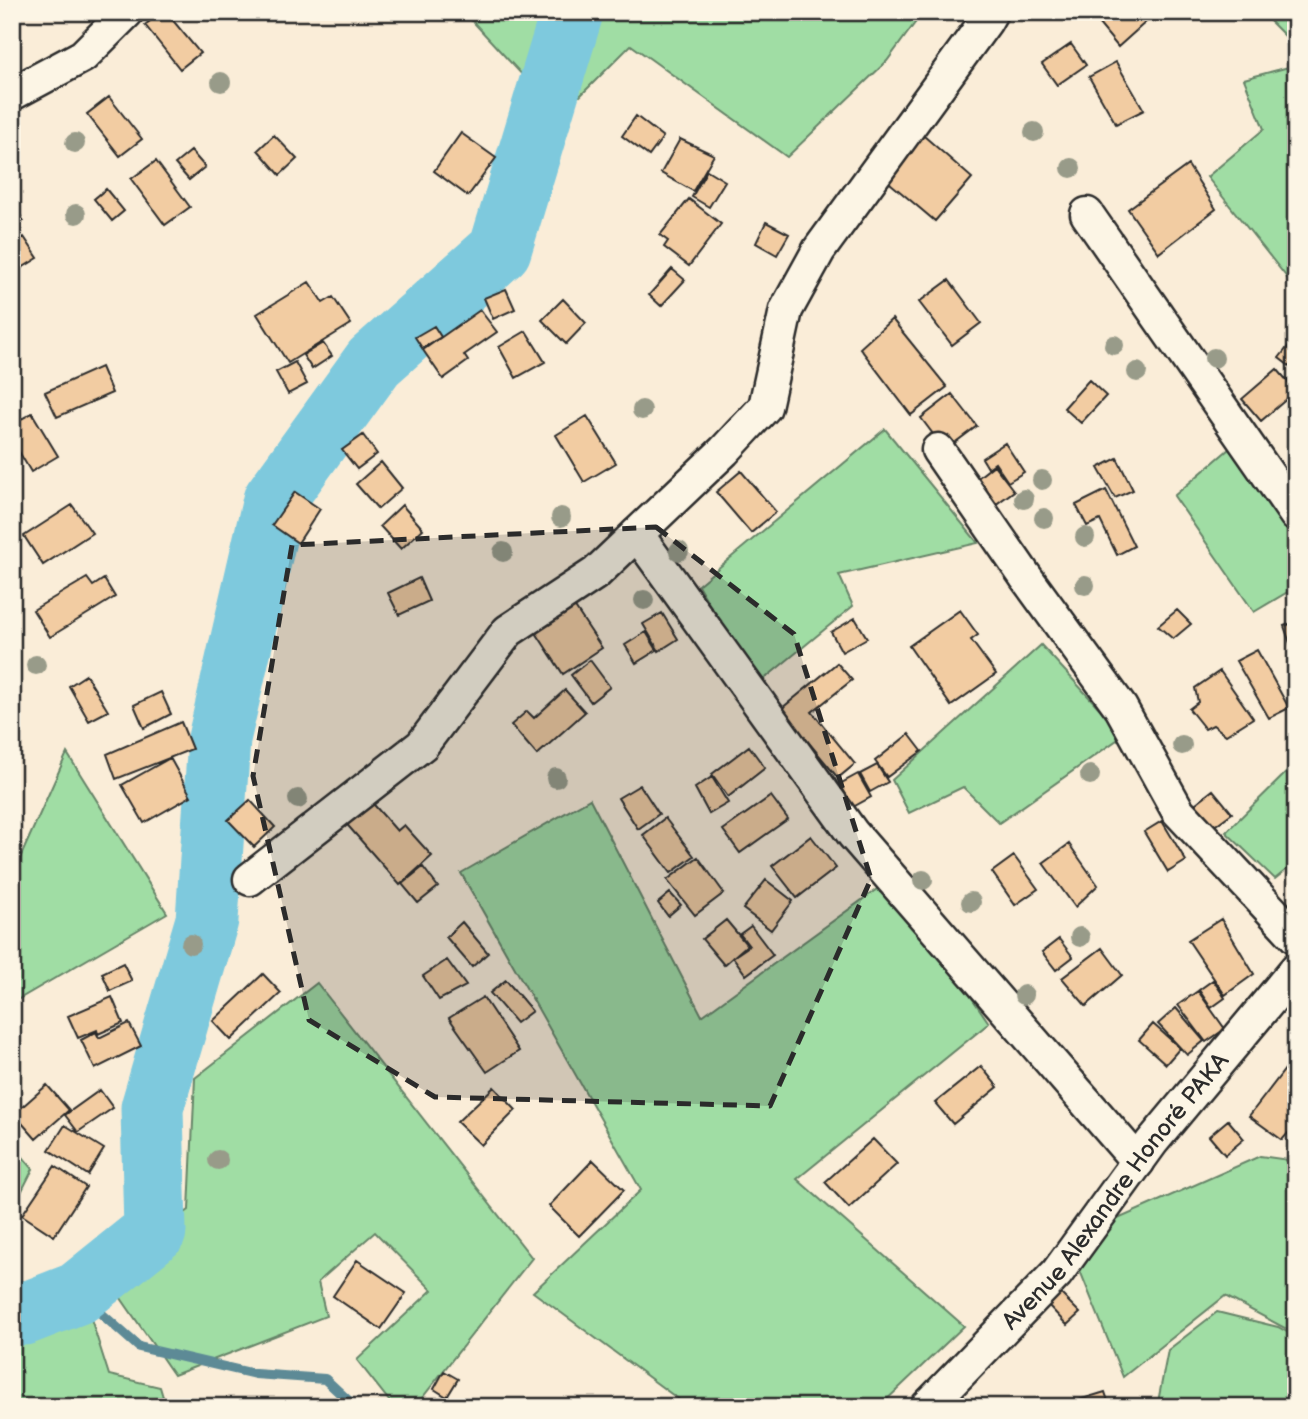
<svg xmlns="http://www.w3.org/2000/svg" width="1308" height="1419" viewBox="0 0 1308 1419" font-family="'Balsamiq Sans',sans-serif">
  <rect width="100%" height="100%" fill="#faedd8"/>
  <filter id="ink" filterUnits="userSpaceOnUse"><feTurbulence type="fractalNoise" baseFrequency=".0143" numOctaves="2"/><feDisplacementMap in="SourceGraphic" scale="14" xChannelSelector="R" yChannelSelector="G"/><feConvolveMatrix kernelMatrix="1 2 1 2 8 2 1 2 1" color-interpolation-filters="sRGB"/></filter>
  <g filter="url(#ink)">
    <path fill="#a0dda4" stroke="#668468" stroke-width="2" d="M464,12H923L887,61L787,157L631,45L580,96L525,78Z
      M1261,12H1296V46H1295Z
      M1296,65V289L1207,177L1264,129L1244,79Z
      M885,429L978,543L839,575L853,606L757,685L698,585Z
      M1229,449L1296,537V587L1254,612L1174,496Z
      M1041,645L1124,735L999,823L963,787L909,813L892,780Z
      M67,753L167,913L12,1003V876Z
      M1296,763V862L1275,879L1226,832Z
      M590,799L702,1016L891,879L989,1023L797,1179L964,1326L879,1407H689L533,1292L641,1190L461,873Z
      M317,983L532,1258L415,1407H394L357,1360L432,1290L375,1232L318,1282L326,1316L174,1375L103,1272L189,1210L195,1078Z
      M12,1144L33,1169L12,1210Z
      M1260,1156L1296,1161V1334L1225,1296L1123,1377L1068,1241Z
      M85,1300L109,1375L160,1387L166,1407H12V1309Z
      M1217,1312L1278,1327L1296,1337V1407H1157L1168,1350Z"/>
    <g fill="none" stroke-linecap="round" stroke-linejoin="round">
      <path stroke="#5d8a96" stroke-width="10" d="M78,1293L139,1347L255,1374L325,1379L355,1407"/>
      <path stroke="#7ec9dd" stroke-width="63" d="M12,1310L24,1314L78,1293L155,1231L152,1108L207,920L219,739L274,500L374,362L500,250L572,12"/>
    </g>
    <path fill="#f2cca2" stroke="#2b2b2b" stroke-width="2" d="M161,12H166L200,53L180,69L145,25Z
      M1089,12H1157L1118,47Z
      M1071,44L1086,65L1057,85L1042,64Z
      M1116,62L1144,110L1116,124L1089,77Z
      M109,97L142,139L120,156L87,114Z
      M636,116L663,137L649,156L622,136Z
      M916,129L972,178L935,221L878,173Z
      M461,133L496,158L468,196L434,171Z
      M274,135L297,159L280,175L258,150Z
      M680,139L714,155L693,191L661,173Z
      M191,151L205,167L189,180L175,164Z
      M156,161L190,207L165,225L131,179Z
      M1188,165L1216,209L1159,253L1128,209Z
      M707,170L725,181L709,207L692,197Z
      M106,189L124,211L112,221L94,199Z
      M689,199L721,224L689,266L664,247L668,241L660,235Z
      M12,201L23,220L12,226Z
      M766,222L789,234L777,255L756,243Z
      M24,237L38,258L12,274V244Z
      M672,269L685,280L661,306L649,295Z
      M949,280L981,323L952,345L919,302Z
      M309,282L323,303L333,297L351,324L288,363L257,314Z
      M506,289L515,309L493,319L484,298Z
      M563,299L586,323L566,344L542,320Z
      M480,310L497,332L464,355L468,361L443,379L423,350Z
      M892,319L947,387L911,415L860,348Z
      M434,326L441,337L422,348L415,337Z
      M526,331L545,362L516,378L499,347Z
      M323,343L332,356L312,369L303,355Z
      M1290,344L1296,348V371L1279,358Z
      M295,362L307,384L288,394L276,372Z
      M101,367L112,393L57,417L45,392Z
      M1277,369L1296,391L1261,421L1242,399Z
      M1089,380L1106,396L1081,423L1064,408Z
      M952,394L977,426L945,450L921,418Z
      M32,413L58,456L31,472L12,440V424Z
      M587,416L616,463L584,482L556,435Z
      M363,435L377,454L357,469L342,450Z
      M1005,443L1024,472L1008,482L995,463L988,468L982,458Z
      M1117,458L1133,490L1115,498L1098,468Z
      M381,462L402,488L378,509L356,484Z
      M994,465L1014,491L995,505L975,480Z
      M741,471L776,512L751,533L716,492Z
      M1106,490L1134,546L1117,555L1100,520L1087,526L1076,505Z
      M295,492L320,509L298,543L272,525Z
      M72,505L92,533L43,565L24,536Z
      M402,505L423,529L401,549L380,526Z
      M87,578L93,586L104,579L115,597L50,637L33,610Z
      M419,578L429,601L399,615L388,593Z
      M570,600L602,648L563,674L531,625Z
      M960,610L978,635L971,640L996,674L951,706L909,646Z
      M1177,610L1191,624L1173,639L1158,626Z
      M662,613L678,639L659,651L643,624Z
      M855,618L867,638L842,652L831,632Z
      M1296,622V645L1291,646L1284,626Z
      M646,632L657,650L636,663L625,645Z
      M1257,650L1289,708L1269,718L1236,661Z
      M590,660L610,687L591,702L571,675Z
      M837,663L852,680L812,712L855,764L838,778L781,709Z
      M1220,671L1253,718L1226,735L1213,725L1205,729L1189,709L1198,702L1195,688Z
      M86,675L108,711L89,721L69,686Z
      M565,690L585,712L537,755L511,725L527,711L534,718Z
      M161,692L171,714L144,728L134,705Z
      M181,722L192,749L116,779L107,754Z
      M909,734L922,751L887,777L875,761Z
      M749,746L765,768L728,797L712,774Z
      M170,758L191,796L144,823L122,785Z
      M877,765L888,782L870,792L860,774Z
      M858,774L871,797L853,807L840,784Z
      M712,777L728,803L709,814L695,788Z
      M640,785L659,814L638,829L618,798Z
      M1213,790L1232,813L1209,830L1191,807Z
      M771,796L788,819L740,853L723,830Z
      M368,798L397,831L404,825L432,856L400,885L343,820Z
      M250,800L275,827L254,847L228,820Z
      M665,818L694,856L671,873L643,835Z
      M1162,821L1186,861L1168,872L1144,832Z
      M811,836L836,868L797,898L772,866Z
      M1069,844L1098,885L1075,907L1043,863Z
      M1014,856L1038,889L1015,905L992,872Z
      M698,857L724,893L695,915L667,880Z
      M423,867L438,887L418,903L402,884Z
      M766,880L793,901L771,930L743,909Z
      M670,893L681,905L668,916L658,903Z
      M1221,919L1254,974L1225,995L1188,940Z
      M726,920L747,945L724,965L702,939Z
      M462,922L488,953L472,967L446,937Z
      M751,926L773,955L746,975L733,957L749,946L740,934Z
      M1059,939L1073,957L1056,970L1042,952Z
      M1102,948L1122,975L1086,1006L1062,978Z
      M447,960L466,986L439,1000L423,976Z
      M123,963L132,981L110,991L102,973Z
      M263,974L281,993L231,1040L213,1021Z
      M506,980L532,1011L516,1023L490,993Z
      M1213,980L1225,998L1211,1008L1199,990Z
      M1198,991L1225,1029L1206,1042L1178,1005Z
      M112,997L123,1023L98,1034L97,1030L78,1038L68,1016Z
      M483,997L519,1051L487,1072L449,1018Z
      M1176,1008L1204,1041L1187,1055L1158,1024Z
      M129,1023L141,1046L95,1069L81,1040L96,1032L99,1038Z
      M1153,1024L1180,1048L1166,1064L1139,1040Z
      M1296,1055V1135L1290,1131L1282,1140L1249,1116Z
      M981,1066L998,1087L953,1124L935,1103Z
      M47,1085L69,1110L36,1139L14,1114Z
      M494,1087L516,1110L481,1145L457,1122Z
      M100,1090L113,1108L78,1132L65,1115Z
      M1228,1120L1244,1139L1225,1155L1209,1136Z
      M65,1125L104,1149L88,1175L49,1150Z
      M873,1139L897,1164L849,1208L825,1182Z
      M593,1160L624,1190L579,1236L549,1206Z
      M55,1166L86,1187L54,1236L22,1215Z
      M357,1260L406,1293L381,1329L333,1296Z
      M1060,1293L1080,1313L1067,1325L1048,1305Z
      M444,1371L458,1379L447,1397L434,1389Z
      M1105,1392L1110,1407H1081L1079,1400Z"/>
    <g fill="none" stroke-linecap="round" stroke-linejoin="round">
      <g stroke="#2b2b2b" stroke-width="37">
        <g id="street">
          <path d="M12,94L83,56L127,12"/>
          <path d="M1087,214L1296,515"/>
          <path d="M938,450L1025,576L1121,708L1178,811L1296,937"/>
          <path d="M637,534L853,834L1138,1162"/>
          <path d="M250,879L422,745L508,631L596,573L724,451L765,407L786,310L819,250L986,21L991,12"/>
          <path id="s1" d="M927,1407L1057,1273L1152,1142L1296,969"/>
        </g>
      </g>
      <use href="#street" stroke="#fcf5e5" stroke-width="32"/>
    </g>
    <g fill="#989b89">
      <circle cx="221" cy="82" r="10"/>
      <circle cx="1034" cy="132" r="10"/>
      <circle cx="75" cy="143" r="10"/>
      <circle cx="1071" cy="168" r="10"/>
      <circle cx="76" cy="214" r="10"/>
      <circle cx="1114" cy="345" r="10"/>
      <circle cx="1214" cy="358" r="10"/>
      <circle cx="1137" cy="372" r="10"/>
      <circle cx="642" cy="410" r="10"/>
      <circle cx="1042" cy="480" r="10"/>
      <circle cx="1024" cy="499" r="10"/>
      <circle cx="561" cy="517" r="10"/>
      <circle cx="1044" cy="518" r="10"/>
      <circle cx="1085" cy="537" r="10"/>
      <circle cx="679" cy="551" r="10"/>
      <circle cx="503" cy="552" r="10"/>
      <circle cx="1085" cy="585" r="10"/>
      <circle cx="644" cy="600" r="10"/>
      <circle cx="36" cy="665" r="10"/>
      <circle cx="1182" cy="745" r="10"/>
      <circle cx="1090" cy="775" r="10"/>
      <circle cx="556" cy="778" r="10"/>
      <circle cx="298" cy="799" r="10"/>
      <circle cx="923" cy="880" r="10"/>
      <circle cx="971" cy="902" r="10"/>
      <circle cx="1080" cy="937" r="10"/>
      <circle cx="191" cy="944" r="10"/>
      <circle cx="1024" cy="995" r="10"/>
      <circle cx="218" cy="1160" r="10"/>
    </g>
  </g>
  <path fill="#2b2b2b" fill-opacity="0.2" stroke="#2b2b2b" stroke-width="5" stroke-dasharray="14 9" stroke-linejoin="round" d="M656,527L794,634L871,879L770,1106L435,1097L309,1020L253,776L292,545Z"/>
  <g text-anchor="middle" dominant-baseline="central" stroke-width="5" stroke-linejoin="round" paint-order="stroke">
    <g font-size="24" fill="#2b2b2b" stroke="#fcf5e5">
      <text stroke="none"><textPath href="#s1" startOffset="287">Avenue Alexandre Honoré PAKA</textPath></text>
    </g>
  </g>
  <rect width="1308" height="1419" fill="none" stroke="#fcf5e5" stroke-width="42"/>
  <rect x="21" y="21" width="1266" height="1377" fill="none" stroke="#2b2b2b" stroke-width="2.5" filter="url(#ink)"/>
</svg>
